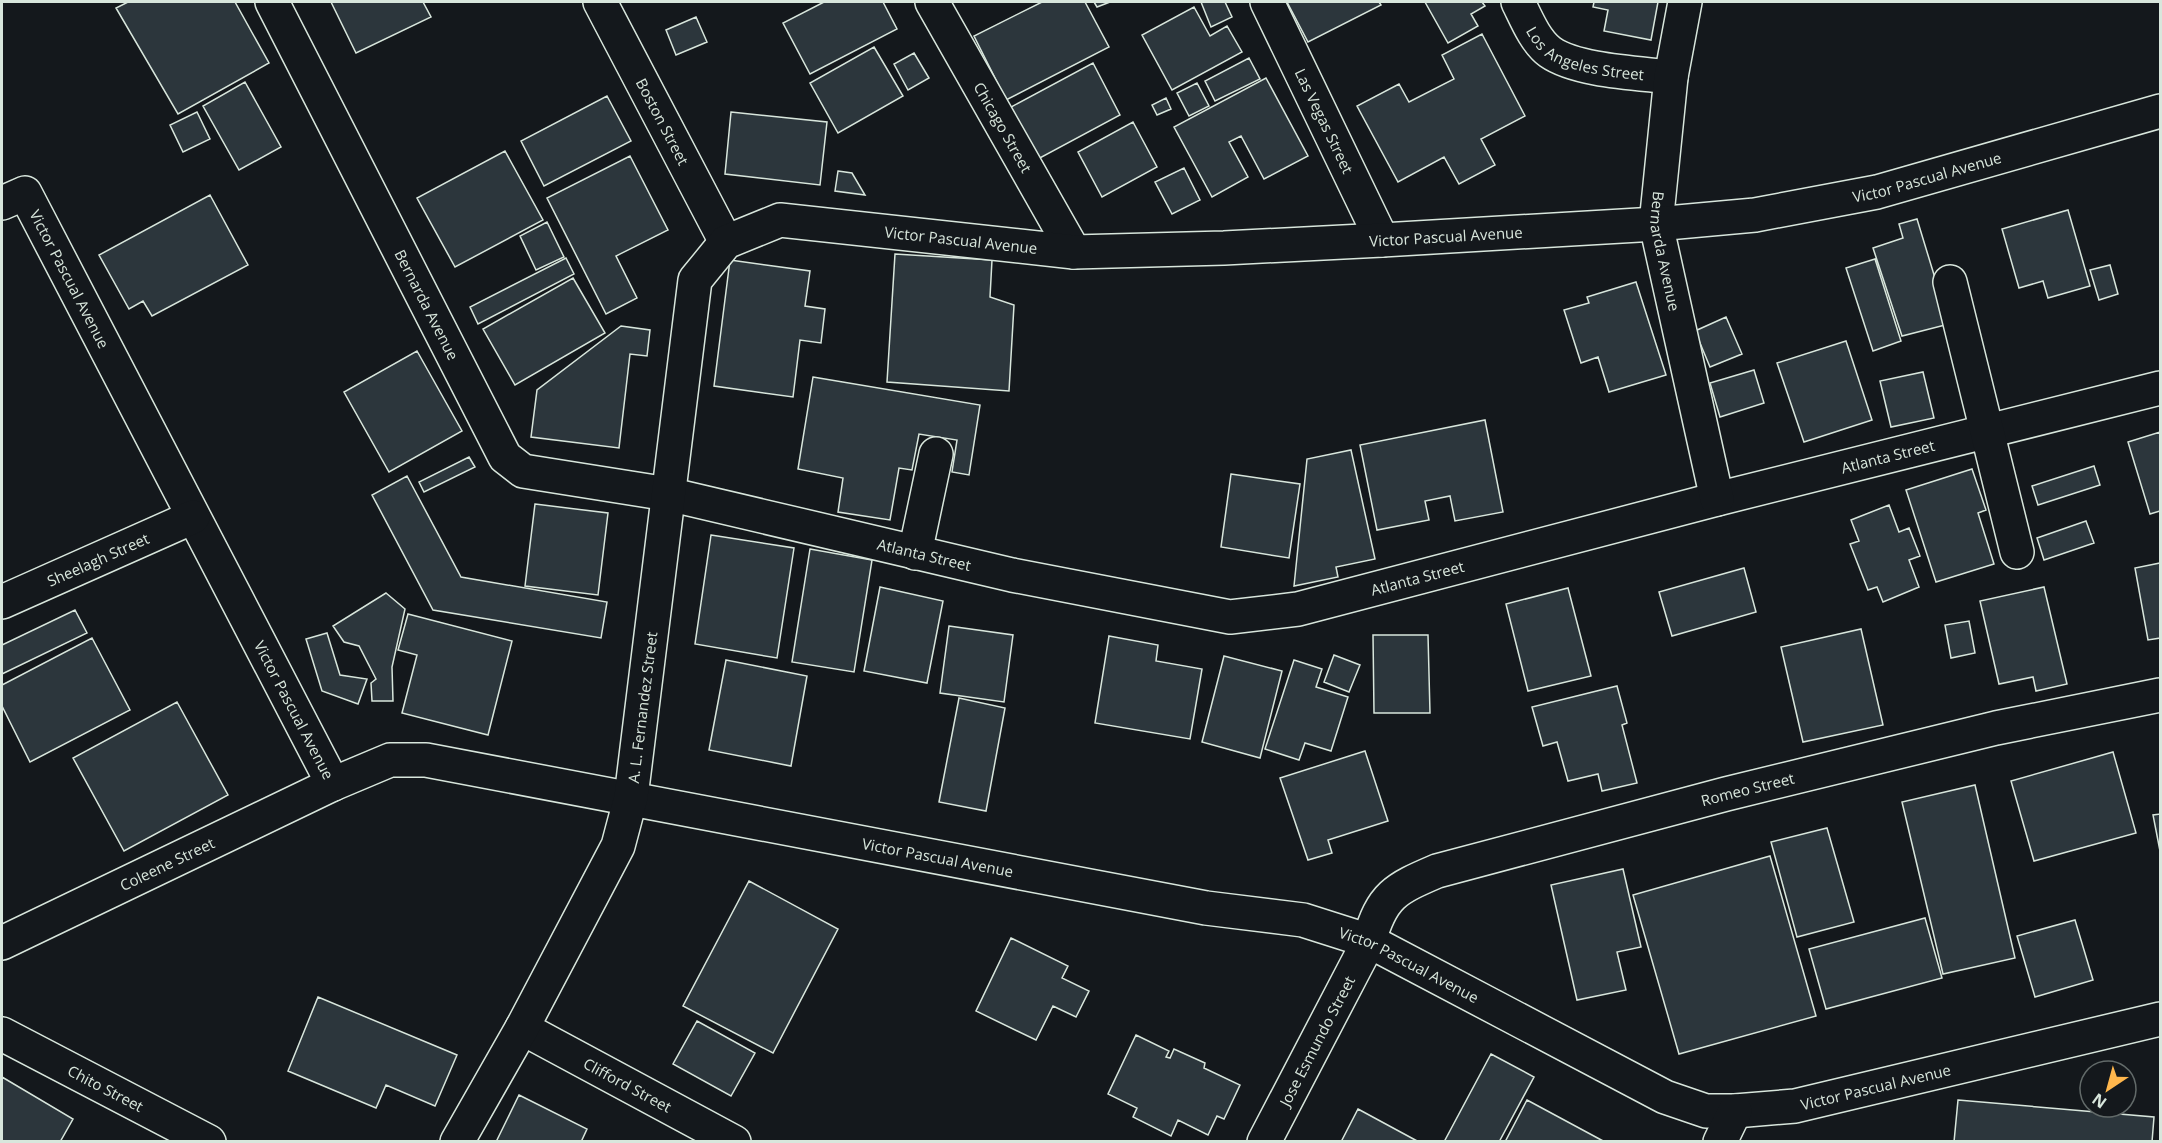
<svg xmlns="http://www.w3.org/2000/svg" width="2162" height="1143" viewBox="0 0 2162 1143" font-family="'Open Sans',sans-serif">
  <rect width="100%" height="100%" fill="#14181c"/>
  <path fill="#2c363c" stroke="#d8e6dc" stroke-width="1.5" d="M128,2H235L269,63L178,114L116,8Z
    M331,2H423L431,17L356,53Z
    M824,2H883L897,29L810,74L783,23Z
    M1042,2H1085L1109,47L1006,100L974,36Z
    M1094,2H1110L1097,7Z
    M1201,2H1225L1232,17L1211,27Z
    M1287,2H1379L1381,5L1308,42Z
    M1425,2H1482L1485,6L1471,14L1478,26L1448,43Z
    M1594,2H1658L1651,40L1604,31L1608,10L1593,7Z
    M1194,7L1210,36L1227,26L1242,52L1172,90L1142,35Z
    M696,17L707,42L676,55L666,30Z
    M1482,34L1525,116L1481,139L1495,165L1459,184L1444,157L1398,182L1357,106L1399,84L1409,102L1454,79L1442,55Z
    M874,47L903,96L838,133L810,83Z
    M914,53L929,78L908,90L894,64Z
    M1249,58L1260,79L1215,101L1205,81Z
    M1093,63L1120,115L1038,159L1011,107Z
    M1266,78L1308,156L1264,179L1241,136L1229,142L1248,177L1212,197L1174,127Z
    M245,82L281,147L239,170L203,106Z
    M1197,83L1209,106L1189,116L1177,93Z
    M607,96L631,141L544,186L521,141Z
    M1166,98L1171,109L1157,115L1152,105Z
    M197,112L210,139L183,152L170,125Z
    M731,112L827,122L820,185L725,174Z
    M1133,122L1157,167L1102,197L1078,152Z
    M505,151L543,220L455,267L417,198Z
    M630,156L668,230L616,256L637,298L606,314L547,198Z
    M1184,168L1200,200L1172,214L1155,182Z
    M838,171L852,173L865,195L835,191Z
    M210,195L248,265L152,316L143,301L129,309L99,255Z
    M2068,210L2090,286L2048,298L2043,281L2019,288L2002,229Z
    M1917,219L1949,324L1902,336L1873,248L1903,238L1899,224Z
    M547,222L564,257L536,270L520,236Z
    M895,254L992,260L990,297L1014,305L1009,391L887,382Z
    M566,258L574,274L478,324L470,307Z
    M1875,259L1901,341L1873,351L1846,268Z
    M730,260L810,271L805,306L825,309L821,343L800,340L793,397L714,386Z
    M2110,265L2118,294L2099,300L2090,270Z
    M573,278L605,333L515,385L483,329Z
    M1636,282L1666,375L1609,392L1598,357L1581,363L1564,310L1589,303L1587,297Z
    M1726,317L1742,354L1710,367L1695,331Z
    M621,326L650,330L647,356L630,354L619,448L531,437L537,390Z
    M1846,341L1872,420L1804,442L1777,363Z
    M417,351L462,431L389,472L344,392Z
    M1754,370L1764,403L1720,417L1710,383Z
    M1923,372L1934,418L1891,427L1880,381Z
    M813,377L980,405L969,475L952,472L957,440L919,434L912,470L899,468L890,520L838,512L843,478L798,469Z
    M1485,420L1503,512L1455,521L1450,496L1425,501L1429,520L1377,530L1360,445Z
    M2160,432V511L2150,514L2128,442Z
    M1351,450L1375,559L1336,567L1338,577L1294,586L1307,459Z
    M469,457L475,467L424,492L419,482Z
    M2094,466L2100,485L2038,505L2032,486Z
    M1972,469L1986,510L1978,513L1994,564L1936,582L1906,490Z
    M1231,474L1300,484L1289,558L1221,547Z
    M407,476L461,577L607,602L601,638L433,610L372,495Z
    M535,504L608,513L598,595L525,586Z
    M1889,505L1899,532L1909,528L1920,556L1909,560L1919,587L1883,602L1877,587L1868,590L1850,544L1859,541L1851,520Z
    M2086,521L2094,543L2044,560L2037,538Z
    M711,535L794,548L777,658L695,644Z
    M810,549L872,560L854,672L792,662Z
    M2160,563V638L2148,640L2135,568Z
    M1744,568L1756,612L1672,636L1659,592Z
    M880,587L943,601L927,683L864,671Z
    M2044,587L2067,684L2036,691L2033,677L1999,684L1980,601Z
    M1568,588L1591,676L1528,691L1506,604Z
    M386,593L405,609L392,667L393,701H372L371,683L376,679L359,646L344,642L333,626Z
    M75,610L87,633L2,674V645Z
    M408,614L512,641L488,735L402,713L417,655L398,650Z
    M1969,621L1975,653L1951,658L1945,625Z
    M949,626L1013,635L1004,702L940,693Z
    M1861,629L1883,725L1803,742L1781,647Z
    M327,633L340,675L367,679L358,704L322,691L306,639Z
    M1373,635H1428L1430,713H1374Z
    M1109,636L1158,645L1156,661L1202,669L1190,739L1095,723Z
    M92,638L130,710L30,762L2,706V685Z
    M1334,655L1360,665L1349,692L1324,682Z
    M1224,656L1282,671L1260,758L1202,742Z
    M726,660L807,676L791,766L709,750Z
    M1294,660L1322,669L1316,687L1348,697L1331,751L1305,743L1299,760L1265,749Z
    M1617,686L1627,723L1622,725L1637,783L1602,791L1598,774L1568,781L1557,742L1543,746L1532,707Z
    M959,698L1005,708L986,811L939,802Z
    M177,702L228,795L124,851L73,758Z
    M1365,751L1388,821L1328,840L1332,853L1308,860L1280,778Z
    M2113,752L2136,833L2034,861L2011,781Z
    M1975,785L2015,958L1943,974L1902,802Z
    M2160,814V851L2153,815Z
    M1827,828L1854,922L1797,937L1771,842Z
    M1770,856L1816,1016L1679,1054L1633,895Z
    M1623,869L1641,947L1617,952L1626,990L1577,1000L1551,885Z
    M749,881L838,929L773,1053L683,1006Z
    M1925,918L1942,978L1826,1009L1809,949Z
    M2075,920L2093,980L2035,997L2017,936Z
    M1011,938L1068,966L1062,978L1089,991L1076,1017L1053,1006L1036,1040L976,1011Z
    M318,997L457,1055L435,1106L386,1085L376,1108L288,1071Z
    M697,1021L755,1053L731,1096L673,1064Z
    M1136,1035L1169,1051L1166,1057L1170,1058L1174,1049L1205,1063L1204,1068L1240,1085L1224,1119L1217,1116L1208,1135L1178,1120L1171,1136L1133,1117L1137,1108L1108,1094Z
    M1491,1054L1534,1077L1499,1142H1444Z
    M2,1077L73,1119L60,1142H2Z
    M519,1095L587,1129L581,1142H496Z
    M1527,1100L1605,1142H1505Z
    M1958,1100L2154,1117L2152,1142H1954Z
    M1358,1109L1419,1142H1341Z"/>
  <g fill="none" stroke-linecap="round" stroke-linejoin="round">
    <g stroke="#d8e6dc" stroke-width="36">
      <g id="minor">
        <path id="s1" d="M272,2L505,457L523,471L668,494L1012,575L1230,617L1298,609L1717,499L2160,388"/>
        <path id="s2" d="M600,2L726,242"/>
        <path id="s3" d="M932,2L1074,252"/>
        <path id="s4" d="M1267,2L1382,240"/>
        <path id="s5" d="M1518,2C1526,18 1535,41 1550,52C1577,71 1638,73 1671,77"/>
        <path id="s6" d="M1685,2L1671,77L1656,224L1717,499"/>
        <path id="s7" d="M2,203L25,193L333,784"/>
        <path d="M1950,282L2017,552"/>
        <path d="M915,553L936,454"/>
        <path id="s8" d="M2,602L193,517"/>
        <path id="s9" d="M2,943L333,784L390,760H426L1206,908L1303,920L1369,941L1665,1097L1706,1111H1735L1795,1106L2160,1019"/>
        <path id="s10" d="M522,1028L734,1142"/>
        <path id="s11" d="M2,1034L209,1142"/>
        <path id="s12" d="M457,1142L522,1028L618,846L631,797L695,280L726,242L780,220L1074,252L1224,248L1382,240L1656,224L1755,215L1877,192L2160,111"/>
        <path id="s13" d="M1264,1142L1369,941C1382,895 1395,889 1437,871L1726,794L1996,728L2160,695"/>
        <path d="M1720,1142L1735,1111"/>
      </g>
    </g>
    <use href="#minor" stroke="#14181c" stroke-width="33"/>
  </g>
  <g text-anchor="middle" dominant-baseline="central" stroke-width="4.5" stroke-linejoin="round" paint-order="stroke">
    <g font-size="15" fill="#d8e6dc" stroke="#14181c">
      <text stroke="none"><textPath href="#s5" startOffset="93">Los Angeles Street</textPath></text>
      <text stroke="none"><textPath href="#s4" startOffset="132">Las Vegas Street</textPath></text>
      <text stroke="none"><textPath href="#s2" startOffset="135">Boston Street</textPath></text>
      <text stroke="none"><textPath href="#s3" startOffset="144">Chicago Street</textPath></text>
      <text stroke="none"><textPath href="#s12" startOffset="2170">Victor Pascual Avenue</textPath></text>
      <text stroke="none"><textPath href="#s12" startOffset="1684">Victor Pascual Avenue</textPath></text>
      <text stroke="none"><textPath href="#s12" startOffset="1198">Victor Pascual Avenue</textPath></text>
      <text stroke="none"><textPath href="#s6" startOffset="252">Bernarda Avenue</textPath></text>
      <text stroke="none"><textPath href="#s7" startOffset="122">Victor Pascual Avenue</textPath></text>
      <text stroke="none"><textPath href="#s1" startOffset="340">Bernarda Avenue</textPath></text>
      <text stroke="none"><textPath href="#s1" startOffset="1934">Atlanta Street</textPath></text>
      <text stroke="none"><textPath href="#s1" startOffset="944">Atlanta Street</textPath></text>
      <text stroke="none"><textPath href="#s8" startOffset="105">Sheelagh Street</textPath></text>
      <text stroke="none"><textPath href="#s1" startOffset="1448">Atlanta Street</textPath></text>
      <text stroke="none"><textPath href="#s12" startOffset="478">A. L. Fernandez Street</textPath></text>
      <text stroke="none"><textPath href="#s7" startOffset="608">Victor Pascual Avenue</textPath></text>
      <text stroke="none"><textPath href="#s13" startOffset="651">Romeo Street</textPath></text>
      <text stroke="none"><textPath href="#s9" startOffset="986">Victor Pascual Avenue</textPath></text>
      <text stroke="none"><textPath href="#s9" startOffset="183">Coleene Street</textPath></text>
      <text stroke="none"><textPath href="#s9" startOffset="1472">Victor Pascual Avenue</textPath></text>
      <text stroke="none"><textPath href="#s13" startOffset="114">Jose Esmundo Street</textPath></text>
      <text stroke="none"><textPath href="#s10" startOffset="120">Clifford Street</textPath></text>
      <text stroke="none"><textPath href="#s9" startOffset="1976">Victor Pascual Avenue</textPath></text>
      <text stroke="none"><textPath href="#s11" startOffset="117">Chito Street</textPath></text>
    </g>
  </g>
  <rect width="2162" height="1143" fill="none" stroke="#d8e6dc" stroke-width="6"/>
  <g transform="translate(2108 1089) rotate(216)"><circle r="28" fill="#14181c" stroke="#626a69" stroke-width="1.5"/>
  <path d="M0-4.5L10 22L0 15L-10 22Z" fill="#ffb74d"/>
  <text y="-9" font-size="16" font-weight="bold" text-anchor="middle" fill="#d8e6dc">N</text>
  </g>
</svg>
